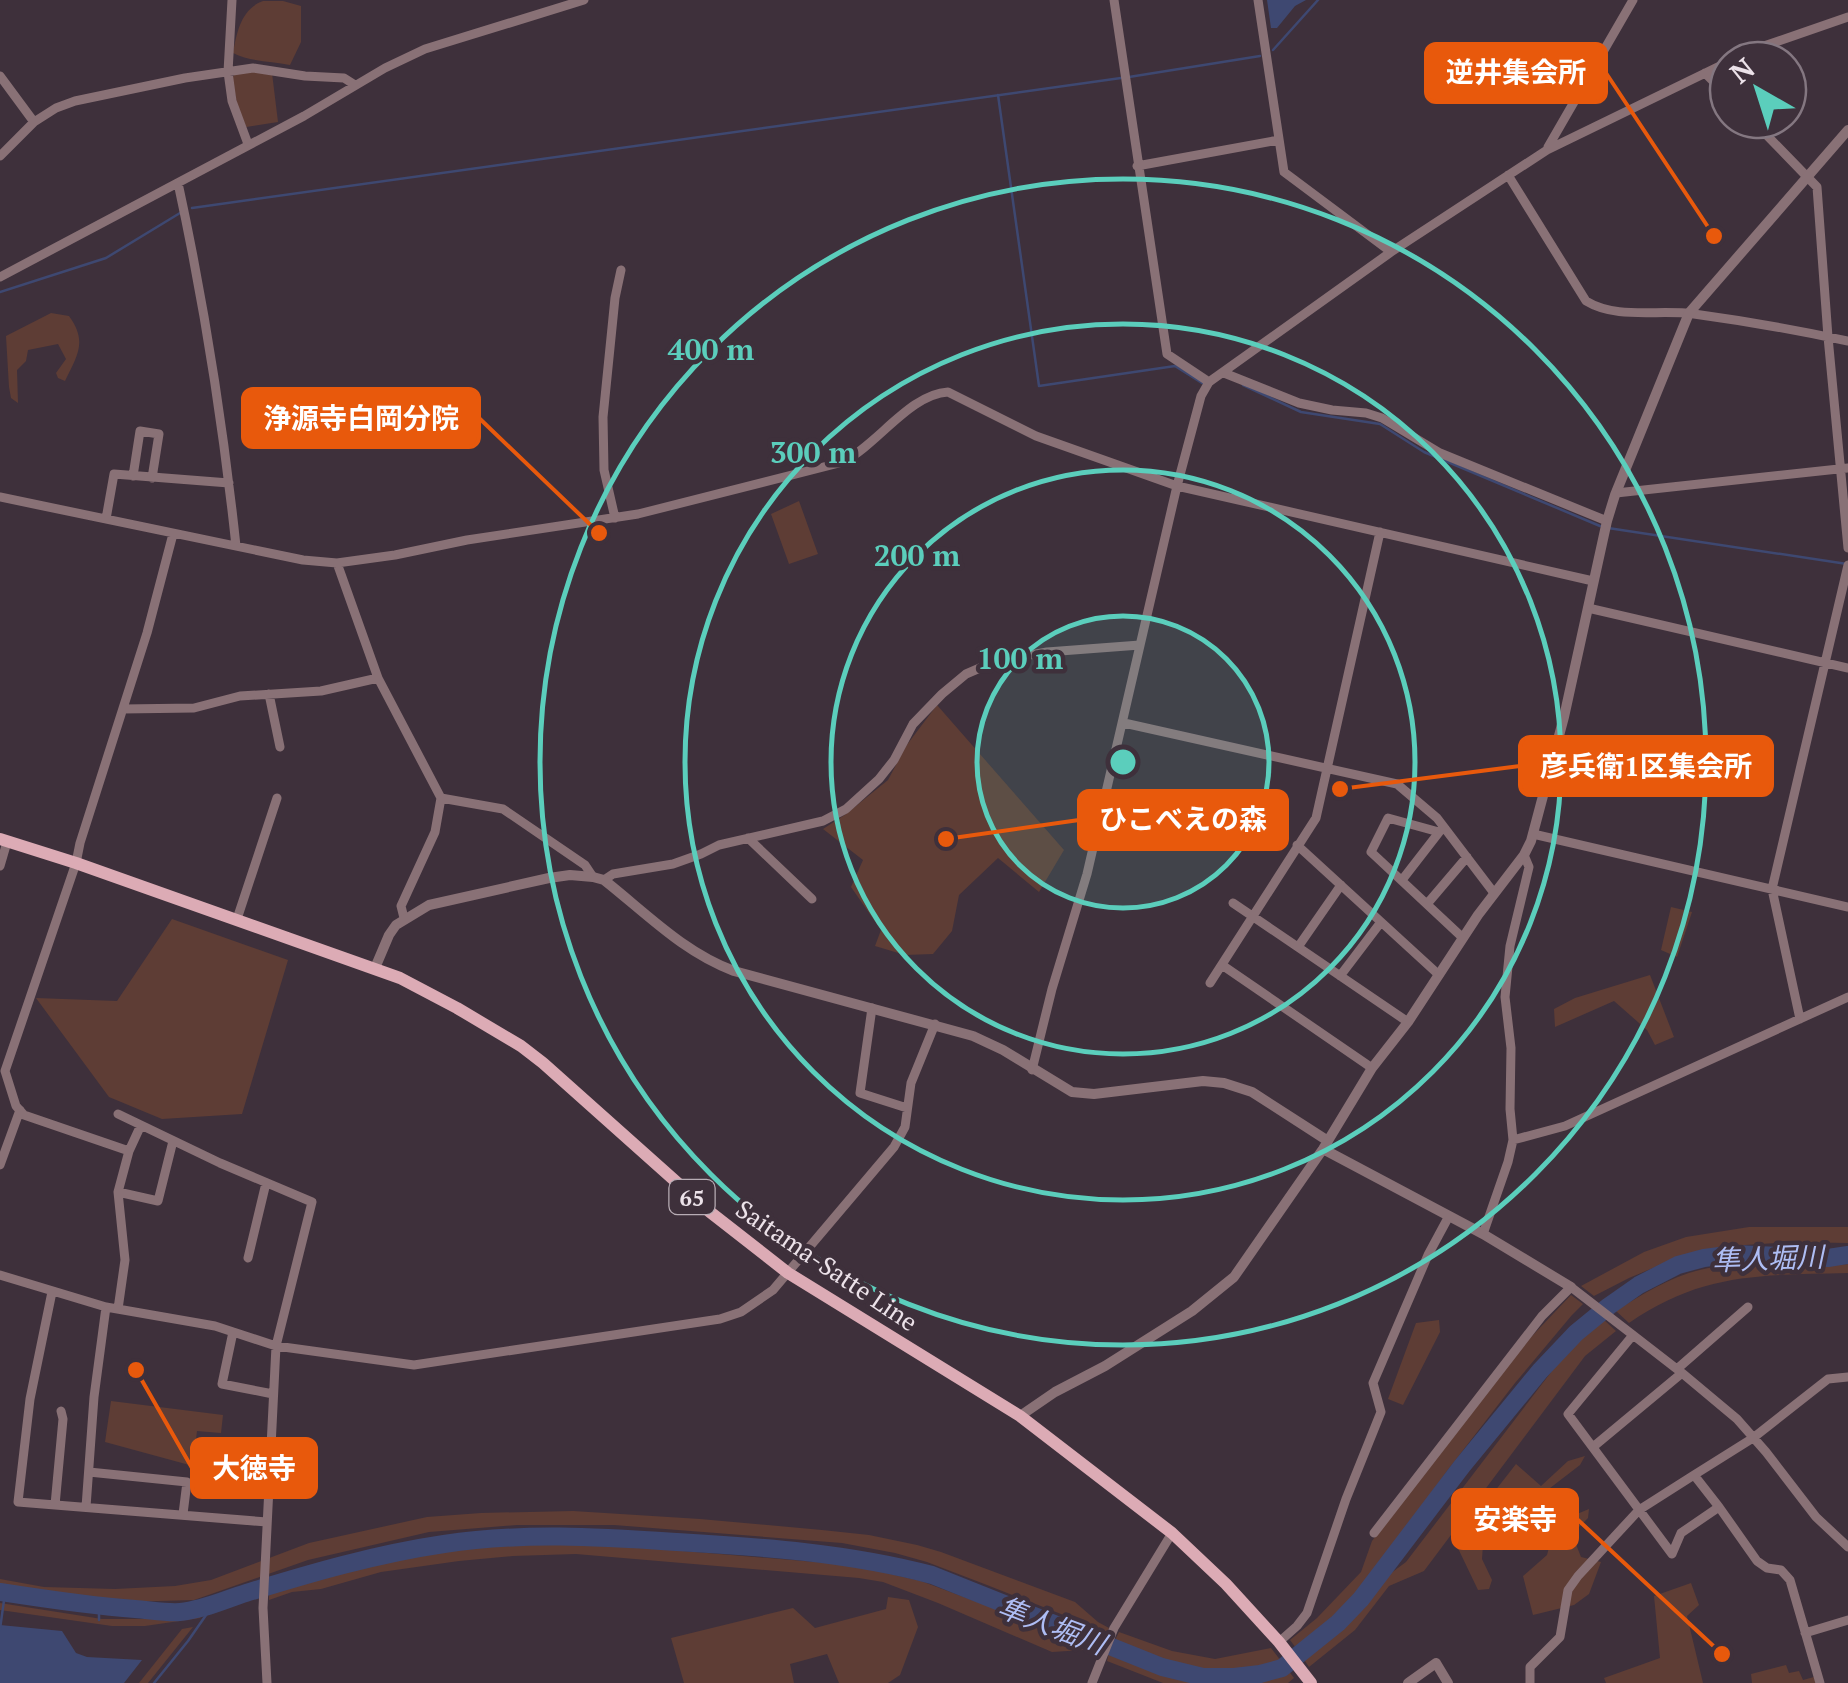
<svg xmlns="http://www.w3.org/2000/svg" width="1848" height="1683" viewBox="0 0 1848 1683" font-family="'PT Serif','Noto Sans JP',serif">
  <rect width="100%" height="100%" fill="#3e303b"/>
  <path fill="#5e3d35" d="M263,1H283L301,6V42L290,65C271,61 251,62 233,53C237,32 241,9 263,1Z
    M253,70L272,73L278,122L246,127L237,104L232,78L235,74Z
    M51,313L69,316C88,342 77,356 65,381L58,378L56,373L66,359L58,344L28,350L26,361L17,370L18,403L11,398L9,387L6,336Z
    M799,501L818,554L789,564L771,514Z
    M937,705L1064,850L1039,892L998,858L959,895L952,931L933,954L905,955L875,946L881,930L851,887L863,860L823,829L846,814L888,780L906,746Z
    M1671,907L1692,912L1677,957L1661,950Z
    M172,919L288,960L242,1114L162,1119L109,1097L36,998L117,1001Z
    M1650,975L1674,1037L1655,1045L1647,1030L1614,1001L1555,1027L1554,1009L1575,998Z
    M1749,1227H1848V1243L1791,1242L1745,1245L1677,1258L1629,1278L1594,1296L1581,1286L1644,1252L1686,1237Z
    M1848,1264V1273C1763,1275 1702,1272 1629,1323L1616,1311C1648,1290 1684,1269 1723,1266C1764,1262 1807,1269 1848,1264Z
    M1571,1295L1583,1304L1572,1315L1515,1383L1447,1471L1364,1586L1338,1613L1296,1648L1290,1640L1317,1618L1361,1572L1372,1541L1514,1355Z
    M1603,1319L1616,1331L1585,1356L1424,1571L1389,1586L1355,1630L1309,1667L1303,1658L1339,1632L1369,1601L1383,1579L1406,1562L1568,1350Z
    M1439,1320L1440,1332L1403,1405L1388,1399L1416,1323Z
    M111,1401L223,1415L221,1433L197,1431L193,1466L105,1442Z
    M1585,1456L1580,1465L1541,1495L1565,1519L1589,1509L1588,1518L1572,1534L1581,1557L1601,1562L1589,1594L1574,1605L1533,1615L1523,1576L1547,1555L1552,1536L1535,1518L1519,1520L1483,1545L1482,1559L1492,1580L1489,1589L1478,1590L1455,1542L1516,1464L1541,1486L1568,1461Z
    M573,1511L700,1519L822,1530L869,1535L917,1545L941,1552L1075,1602L1098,1622L1109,1628L1106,1635L1061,1614L987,1585L927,1562L895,1553L842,1543L614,1525H517L429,1532L308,1560L194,1600L124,1602L37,1597L0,1590V1579L44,1587L115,1589L175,1586L211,1580L309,1543L427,1517L481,1513Z
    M575,1542L852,1565L921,1581L1100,1648L1097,1656L1083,1650L1052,1652L938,1603L883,1582L859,1578L576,1554L513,1556L459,1561L381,1572L321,1589L292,1592L269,1600V1593C322,1577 374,1561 428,1553C477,1545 526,1544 575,1542Z
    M1691,1583L1699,1605L1687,1616L1703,1683H1606L1604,1678L1660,1658L1654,1596Z
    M888,1597L909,1600L918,1627L900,1675L888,1683H839L827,1654L790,1664L794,1683H684L671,1638L793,1608L815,1628L886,1609Z
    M0,1603L102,1619H143L205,1611L200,1618L145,1626H112L0,1610Z
    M193,1627L148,1683H139L182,1629Z
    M1119,1632L1172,1651L1215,1659L1271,1648L1281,1661C1245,1682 1187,1670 1151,1657C1138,1652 1128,1645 1115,1640Z
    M1109,1652C1164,1672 1231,1683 1288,1670L1294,1678L1288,1683H1163L1107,1661Z
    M1786,1665L1789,1673L1799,1671L1803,1680L1814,1677L1816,1683H1752L1751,1674Z"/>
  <path fill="#3e4871" d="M1267,0H1306L1295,6L1277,28H1271Z
    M0,1625L62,1631L76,1653L87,1657L142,1660L124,1683H0Z"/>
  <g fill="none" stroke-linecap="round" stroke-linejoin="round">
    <path stroke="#3e4871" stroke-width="2.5" d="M1273,50L1318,0
      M1129,77L1260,56
      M998,95L1039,386L1175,366L1202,383
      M192,208L1121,78
      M0,292L106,258L180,213
      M1243,385L1301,412L1380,424L1424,452L1600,526
      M1608,528L1847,564
      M99,1620V1606
      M0,1629L5,1593
      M154,1683L188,1641L213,1605"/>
    <path stroke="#3e4871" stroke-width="18" d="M0,1592C45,1599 90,1606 135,1609C150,1610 166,1613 180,1612C203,1610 224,1600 246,1593C311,1573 376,1554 444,1544C522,1532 599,1537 677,1542C763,1547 849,1553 932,1575L1162,1667L1203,1677H1234L1260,1674L1282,1668L1338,1623L1361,1599L1462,1466L1540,1371L1576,1333L1609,1306L1639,1285L1678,1265L1704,1258L1735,1254L1828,1258L1848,1255"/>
    <path stroke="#897176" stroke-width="9" d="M232,0L228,72L232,101L248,144
      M1114,0L1167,354L1209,382
      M1258,0L1284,172L1391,252
      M1732,60L1761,47L1848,17
      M1705,73L1728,96
      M0,76L34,122
      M1752,120L1817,187L1828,337L1848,548
      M1548,147L1633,0
      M0,156L34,122L56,108L75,101L185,78L253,68L305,76L344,78L355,85
      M1137,166L1279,140
      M1508,175L1586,301C1617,320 1659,309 1694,314C1745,321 1797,330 1848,341
      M178,183C204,303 223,424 236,546
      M0,277L304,116L385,68L425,49L584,0
      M1224,373L1299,403L1332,410L1366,413L1382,418L1440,453L1607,521
      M133,476L140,431L159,434L152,478
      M1616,493L1848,468
      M0,497L303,560L337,563L395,555L467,540L638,514L843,462C878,444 910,394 948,392L1036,436L1177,486L1593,581
      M615,518L604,470L603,417L615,298L621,270
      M106,519L114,474L229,483
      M337,563L378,678L441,798L435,832L401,906L404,918
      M1588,608L1848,668
      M269,694L280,747
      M123,709L194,708L240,696L321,691L378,678
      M1124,723L1397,784L1437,818L1494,893
      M441,798L503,809L585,865L593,877
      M1439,832L1388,818L1371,852L1463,938
      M1533,834L1848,907
      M748,838L812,899
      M1297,845L1439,975
      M0,866L7,842
      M604,880L613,874L673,864L701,854L719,845L823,821L846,809L879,779L894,760L913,724L942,694L966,674L996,661L1047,652L1140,645
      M1402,880L1440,831
      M1233,903L1408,1022
      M1427,904L1467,857
      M237,919L277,798
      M1298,947L1341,885
      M1222,965L1372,1068
      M1340,976L1381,922
      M1210,983L1316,818L1380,532
      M872,1008L860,1093L907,1108
      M1800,1019L1772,889L1848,565
      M1032,1070L1052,989L1087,874L1177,486L1201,396L1209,382L1391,252L1547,150L1728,62
      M118,1114L220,1163L312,1202L276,1346L263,1608L267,1683
      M1513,1140L1565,1126L1848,997
      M129,1151L141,1125
      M0,1165L20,1110
      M118,1192L158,1201L173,1141
      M1483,1234L1508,1162L1513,1140L1510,1109L1511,1048L1505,997L1510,946L1529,867L1524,855
      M248,1258L266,1183
      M0,1275L106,1307L215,1326L276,1346L414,1365L720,1319L741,1312L773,1290L894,1147L905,1127L911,1083L935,1024
      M52,1292L30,1399L18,1502L267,1522
      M118,1309L125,1260L118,1192L129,1151L24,1115L16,1106L5,1071L76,863L80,843L147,633L173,534
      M233,1332L222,1384L273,1394
      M1633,1335L1568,1414L1672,1554L1681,1533L1719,1507L1694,1475L1753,1438L1828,1379L1848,1377
      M1677,1369L1748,1307
      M1593,1447L1682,1373
      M89,1472L187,1482L183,1514
      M55,1505L63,1419L61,1411
      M86,1507L94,1397L106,1307
      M1719,1507L1757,1561L1767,1568L1781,1570L1790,1580L1820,1683
      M1374,1533L1542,1316L1571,1287L1682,1373L1737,1419L1766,1452L1816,1517L1848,1547
      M1805,1633L1848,1620
      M1279,1642L1297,1626L1307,1613L1346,1499L1381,1412L1373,1383L1428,1255L1449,1216
      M1092,1683L1114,1628L1172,1533
      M1530,1683V1667L1560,1637L1568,1590L1578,1576L1639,1510L1694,1475"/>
    <path stroke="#897176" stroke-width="10" d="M375,968L389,935L396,925L429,905L549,878L570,875L593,877L604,880C646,913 683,952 734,971L973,1036L1003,1050L1072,1092L1094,1094L1203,1081L1224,1083L1252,1092L1328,1141
      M1323,1149L1483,1234L1571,1287
      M1020,1416L1055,1392L1105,1366L1192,1311L1234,1277L1323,1149L1372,1068L1408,1022L1478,915L1524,855L1531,841L1564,717L1607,521L1615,495L1689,313L1848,130
      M1408,1683L1436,1663L1448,1683"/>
    <path stroke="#dcabb5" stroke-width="12" d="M0,839L76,863L400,978L457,1008L521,1046L543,1063L710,1212L788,1273L1020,1416L1172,1533L1226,1584L1279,1642L1311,1683"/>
  </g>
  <circle cx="1123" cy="762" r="146" fill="#5bcebc" fill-opacity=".12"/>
  <g fill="none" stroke="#5bcebc" stroke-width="5">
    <circle cx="1123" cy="762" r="146"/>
    <circle cx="1123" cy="762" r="292"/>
    <circle cx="1123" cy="762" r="438"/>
    <circle cx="1123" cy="762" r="583"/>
  </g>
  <g text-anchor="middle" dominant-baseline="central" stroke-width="9" stroke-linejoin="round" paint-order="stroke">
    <rect fill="#3e303b" stroke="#b8adb5" stroke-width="2.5" x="669.5" y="1180" width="45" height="34" rx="8"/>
    <g font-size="22" font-weight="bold" fill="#ece2e9">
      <text x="692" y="1197">65</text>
    </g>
    <g font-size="25" fill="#ece2e9" stroke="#3e303b">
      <text transform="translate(827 1265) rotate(34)">Saitama-Satte Line</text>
    </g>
    <g font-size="28" font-style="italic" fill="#aebdf4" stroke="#3e303b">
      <text transform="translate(1768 1258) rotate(-2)">隼人堀川</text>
      <text transform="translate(1052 1625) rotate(21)">隼人堀川</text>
    </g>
  </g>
  <circle cx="1123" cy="762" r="15" fill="#5bcebc" stroke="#3e303b" stroke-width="5"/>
  <g font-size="30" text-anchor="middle" font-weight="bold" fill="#5bcebc" stroke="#3e303b" stroke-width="9" stroke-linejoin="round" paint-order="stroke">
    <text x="711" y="360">400 m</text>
    <text x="813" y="463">300 m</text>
    <text x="917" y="566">200 m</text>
    <text x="1020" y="669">100 m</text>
  </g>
  <path fill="none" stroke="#e8590c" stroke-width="4" d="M1714 236L1606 73M599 533L479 418M1340 789L1520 766M946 839L1079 820M136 1370L192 1468M1722 1654L1577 1519"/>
  <g fill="#e8590c" stroke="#3e303b" stroke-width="4">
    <circle cx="1714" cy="236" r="10"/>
    <circle cx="599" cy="533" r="10"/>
    <circle cx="1340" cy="789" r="10"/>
    <circle cx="946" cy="839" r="10"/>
    <circle cx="136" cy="1370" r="10"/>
    <circle cx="1722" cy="1654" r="10"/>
  </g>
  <g fill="#e8590c" stroke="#e8590c" stroke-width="4">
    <rect x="1426" y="44" width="180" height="58" rx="10"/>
    <rect x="243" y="389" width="236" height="58" rx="10"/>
    <rect x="1520" y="737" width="252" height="58" rx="10"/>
    <rect x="1079" y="791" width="208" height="58" rx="10"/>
    <rect x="192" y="1439" width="124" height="58" rx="10"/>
    <rect x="1453" y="1490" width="124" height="58" rx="10"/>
  </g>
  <g font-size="28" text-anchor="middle" font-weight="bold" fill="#fff">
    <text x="1516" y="82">逆井集会所</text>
    <text x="361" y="428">浄源寺白岡分院</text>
    <text x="1646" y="776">彦兵衛1区集会所</text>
    <text x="1183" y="829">ひこべえの森</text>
    <text x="254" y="1478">大徳寺</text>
    <text x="1515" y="1529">安楽寺</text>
  </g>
  <g transform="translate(1758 90) rotate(321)"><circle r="48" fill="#3e303b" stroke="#847781" stroke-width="2.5"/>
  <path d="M0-8L18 38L0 25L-18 38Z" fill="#5bcebc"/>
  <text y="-15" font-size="28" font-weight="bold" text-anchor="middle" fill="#ece2e9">N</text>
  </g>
</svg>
